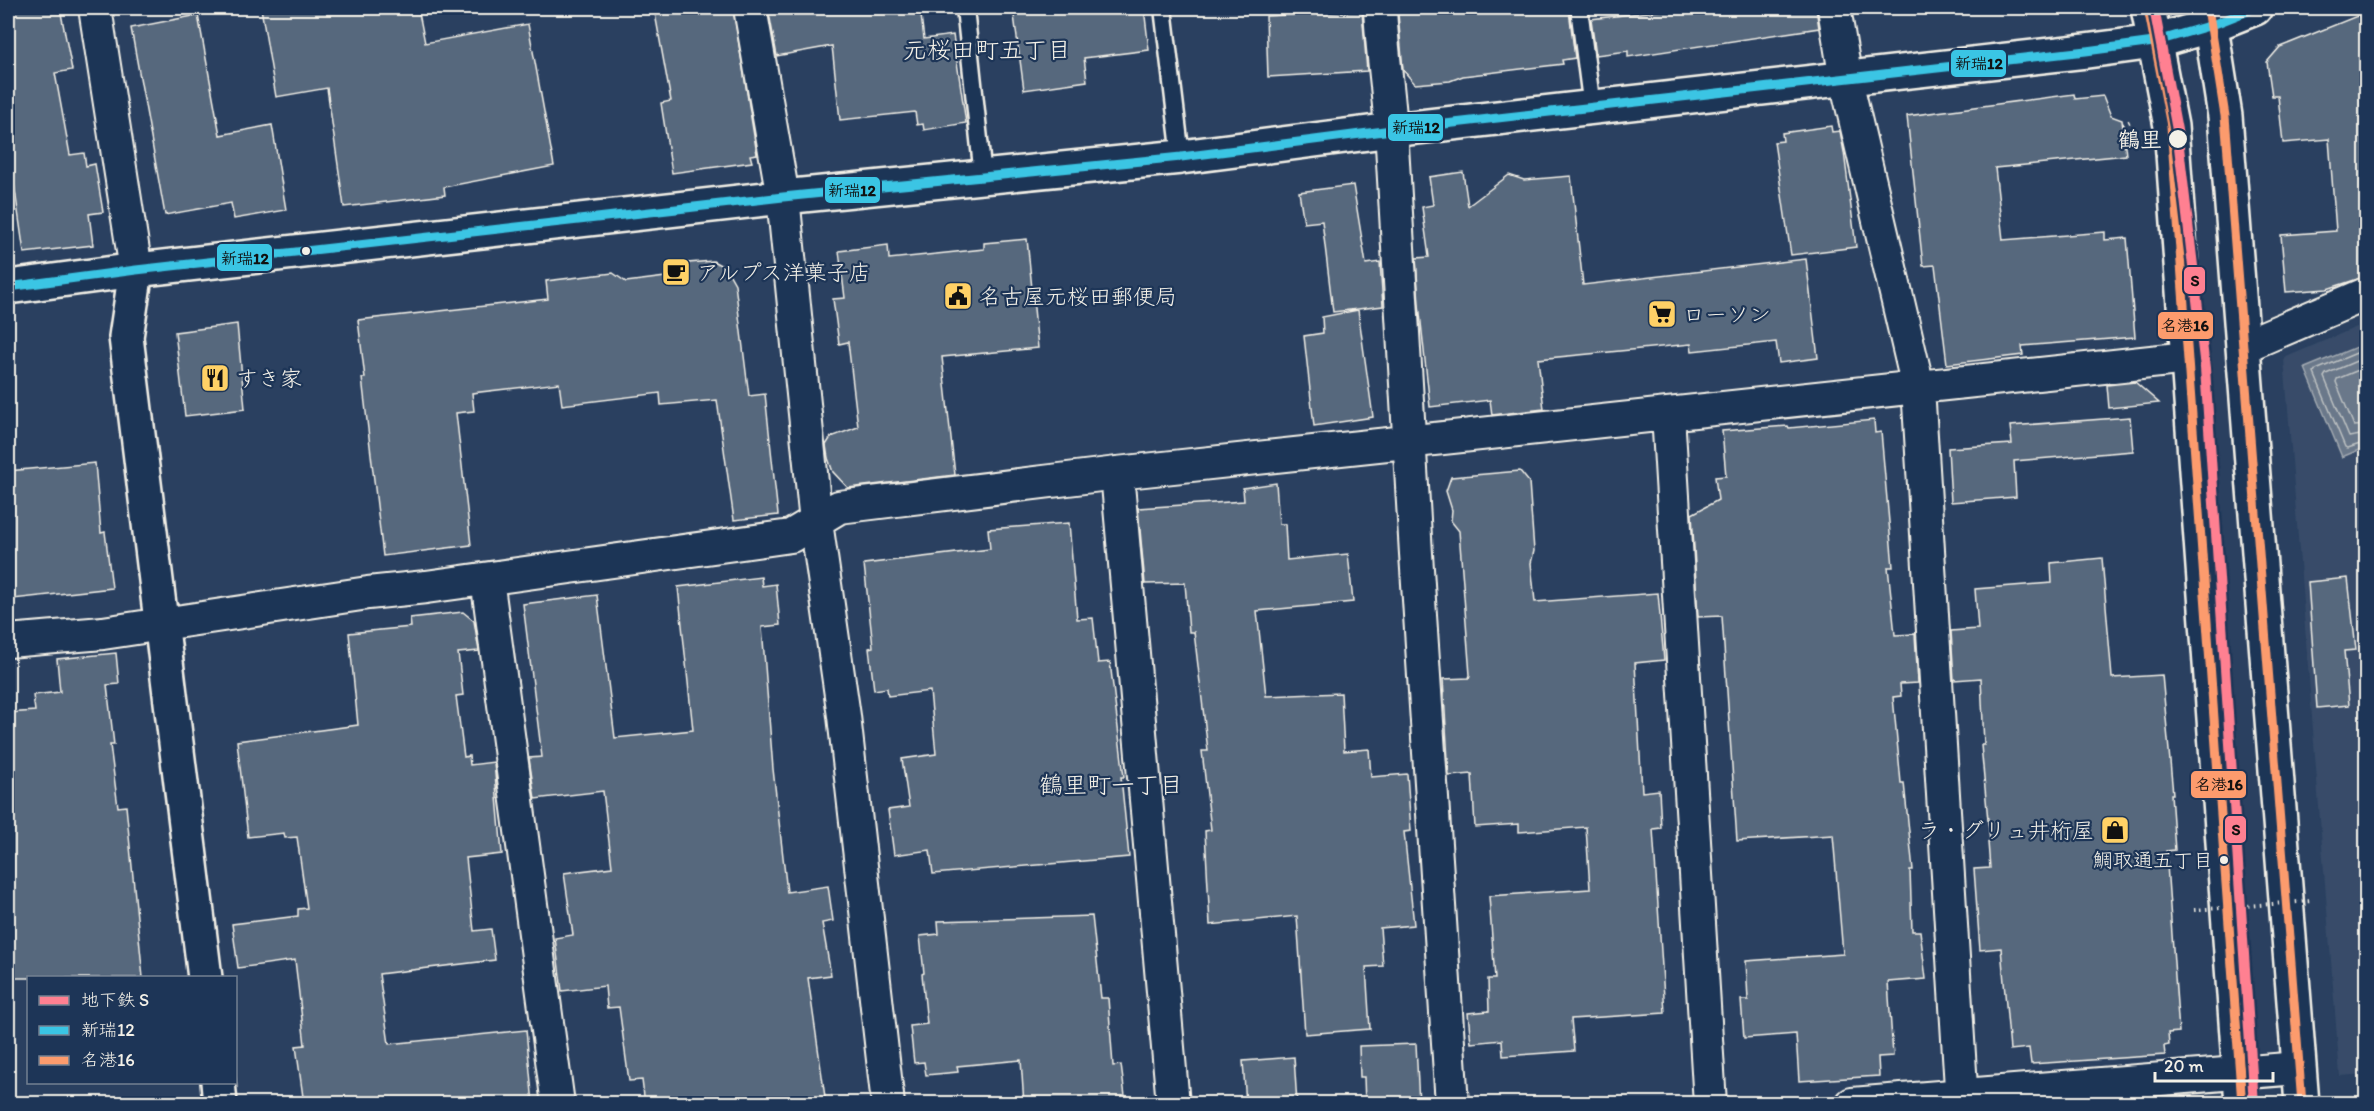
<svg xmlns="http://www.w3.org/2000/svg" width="2374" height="1111" viewBox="0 0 2374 1111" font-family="Itim,'Klee One',sans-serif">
  <rect width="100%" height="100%" fill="#2a4060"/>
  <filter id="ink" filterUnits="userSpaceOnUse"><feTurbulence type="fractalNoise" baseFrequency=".0167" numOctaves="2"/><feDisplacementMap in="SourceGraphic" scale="12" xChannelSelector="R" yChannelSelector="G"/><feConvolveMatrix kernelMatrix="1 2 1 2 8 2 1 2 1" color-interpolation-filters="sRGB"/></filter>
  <g filter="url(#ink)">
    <path fill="#374c69" d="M2366,323V1074L2340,1076L2284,358Z"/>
    <path fill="#6a788a" stroke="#a1a8b0" stroke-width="1.5" d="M2366,343V447L2342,457L2305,368Z"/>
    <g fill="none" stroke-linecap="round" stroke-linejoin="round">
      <path stroke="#bdc1c2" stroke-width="1.5" d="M2366,349L2316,370L2314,373L2345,447L2348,448L2366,442
        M2366,357L2326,374L2324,377L2349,437L2366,434
        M2366,367L2337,379L2336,382L2354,426L2366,425"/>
    </g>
    <path fill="#56677d" stroke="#f4f1e8" stroke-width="1.5" d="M8,8H60L72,70L55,73L70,155L84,153L86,166L95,164L103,212L89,214L93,245L24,253L8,141Z
      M261,8H418L425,43L528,24L554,166L444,187L445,195L344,207L327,88L276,97Z
      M654,8H733L757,154L750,155L752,162L672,173L661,103L671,101Z
      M768,8H920L924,39L953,35L966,123L924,130L923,124L917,125L915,112L840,120L832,46L777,56Z
      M1013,8H1144L1149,50L1084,58L1087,81L1024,90Z
      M1456,8H1564L1569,10L1575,58L1562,60L1563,64L1463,76L1450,81L1415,84L1403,70L1398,14Z
      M1681,8H1816L1819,28L1628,57V51L1596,55L1591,19Z
      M1362,11L1367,71L1268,77L1266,16Z
      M2367,12V276L2327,289L2286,292L2281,235L2336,231L2329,139L2283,143L2278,96H2272L2267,62L2280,47Z
      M198,15L220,135L272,125L286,210L234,219L231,203L165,215L131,28Z
      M2074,94L2075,99L2103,96L2111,116L2122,120L2126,155L1995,168L2003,240L2105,232V240L2127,238L2135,337L2022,346L2023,355L1947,364L1935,265L1923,266L1907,116Z
      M1831,126L1832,132L1840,131L1844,152L1856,247L1791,255L1774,142L1783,141L1782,133Z
      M1463,172L1468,206L1509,175L1524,180L1571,176L1583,285L1806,259L1818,358L1779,363L1776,342L1692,351L1691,344L1538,359L1544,409L1492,415L1490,400L1430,407L1419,304L1416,258L1429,257L1422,207L1433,205L1429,177Z
      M1353,185L1366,264L1380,262L1383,306L1333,312L1322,221L1304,223L1299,192Z
      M1027,239L1038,348L942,357L955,475L848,488L833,472L828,458L826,445L831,437L858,427L848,342L839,344L833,299L845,298L839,251L888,245L889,259L984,249V243Z
      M713,261L726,268L735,284L749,396L765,394L778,515L734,520L717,400L661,405L660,393L562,405L559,383L472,393L474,411L456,413L471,545L383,556L362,378H365L358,320L548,299L546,281L613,273L626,282L689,274L688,263Z
      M1358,310L1373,417L1314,426L1304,336L1323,333L1322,317Z
      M237,324L245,409L185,416L175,332Z
      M2135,382L2159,403L2109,408L2107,385Z
      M2130,417L2133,451L2014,461L2016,497L1951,502L1948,448L2012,444L2010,426Z
      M1874,420L1875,433L1881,432L1893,567H1888L1895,635L1915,634L1918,683L1900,684L1901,696L1893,697L1901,783H1904L1913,870H1910L1912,931H1920L1926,979L1888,982L1893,1056L1878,1057L1879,1076L1799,1081L1796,1034L1744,1038L1741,1000H1748L1746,961L1843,954L1833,835L1737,841L1722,616L1698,617L1692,514L1718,500L1715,477L1726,476L1722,431L1788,426L1789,428Z
      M95,463L101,533L105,532L112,588L13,599L11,584H8V471Z
      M1520,471L1529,482L1534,551L1531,563L1535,602L1658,593L1664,660L1635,663L1642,792L1659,790L1661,828L1653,829L1665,1013L1571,1019L1574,1051L1503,1056L1502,1040L1471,1043L1468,1013L1489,1011L1488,979H1495L1489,896L1590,889L1586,827L1519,832V824L1475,827L1472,774L1449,776L1443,679L1469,678L1470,675L1459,531L1451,521L1452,510L1446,491L1451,477Z
      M1276,483L1279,524H1285L1287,560L1348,554L1353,602L1257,611L1266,696L1341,693L1344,751L1369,749L1371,777L1407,774L1411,831L1404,832L1414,925L1380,928L1383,966L1366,967L1370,1029L1305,1034L1297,916L1210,925L1205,831L1211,830L1202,751H1208L1194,632H1189L1185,583L1145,584L1138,508L1244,501L1243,488Z
      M1069,523L1077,619L1093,618L1098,663L1110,662L1124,777H1121L1129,857L933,874L930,850L894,855L888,810L909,807L902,759L936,754L930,691L888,696L887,688L874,690L869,648L873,647L864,564L990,549L988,529Z
      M2102,558L2112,678L2162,675L2173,794H2171L2175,850L2166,851L2179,1032L2168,1033L2169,1045L2164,1046L2165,1055L2031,1064L2029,1048L2010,1050L2001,948L1980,950L1974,869L1990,868L1988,842H1990L1981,745H1984L1981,678L1954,680L1951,631L1978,629L1975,589L2052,583L2051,563Z
      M761,577L762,586L776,584L780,625L762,627L773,769L787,892L828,886L833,921L822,923L831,975L808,978L826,1104H645L642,1080L629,1081L619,1007L607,1008L605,986L562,991L555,938L573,935L564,873L612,867L603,791L535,799L529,758L542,757L523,604L597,595L615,738L693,730L678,587Z
      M2348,578L2356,650L2344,651L2349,705L2317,708L2308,582Z
      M463,612L474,621L479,651L458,653L463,695L456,696L464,757L469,756L470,765L494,762L502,854L466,858L474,931L491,929L495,960L379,974L389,1044L526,1030L533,1104H304L296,1046L305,1045L295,960L238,968L232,924L298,916V909L307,908L297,837L285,838L284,833L248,837L237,741L358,725L349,633L411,627L410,618Z
      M116,653L119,684L107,685L114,745H110L118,807L126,806L143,978H8V713L35,711L33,695L60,692L57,659Z
      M1092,916L1101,998H1108L1113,1066L1121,1065L1126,1104H1024L1021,1060L957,1066L958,1072L926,1075L924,1062L914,1063L910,1026L927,1024L922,974L924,973L920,936L939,934L938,921Z
      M1416,1044L1419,1104H1365L1364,1077H1360L1359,1046Z
      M1294,1057L1297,1104H1246L1243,1061Z"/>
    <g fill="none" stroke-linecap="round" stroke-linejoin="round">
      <g stroke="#f4f1e8" stroke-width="21">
        <path id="service" d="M965,8L983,177
          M1163,8L1181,157
          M1579,8L1592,108"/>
      </g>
      <g stroke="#f4f1e8" stroke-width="36">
        <path id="minor" d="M95,8L136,270
          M750,8L783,197L816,522L844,716L888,1104
          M1380,8C1382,54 1390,99 1392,145C1409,465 1431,784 1452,1104
          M1834,8L1846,80L1918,387L1962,1104
          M2244,346L2366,294
          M1668,414L1710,1104
          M1117,473L1173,1104
          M487,579L558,1104
          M8,641L103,633L368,593L426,587L791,536L839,507L1117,473L2188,358
          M1852,1104L2299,1068"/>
      </g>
      <g stroke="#f4f1e8" stroke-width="38">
        <path id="tertiary" d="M136,270L126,337L205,978
          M8,287L136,270L783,197L1181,157L1392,130L2086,51L2154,42L2212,25L2255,8
          M218,1082L220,1104"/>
      </g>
      <g stroke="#f4f1e8" stroke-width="38">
        <path id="primary" d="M2148,8L2171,126L2242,1104
          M2208,8L2225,116L2302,1104"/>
      </g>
      <path stroke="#f4f1e8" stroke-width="4" stroke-dasharray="1.5 4.5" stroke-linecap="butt" d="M2123,125L2133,120"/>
      <use href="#service" stroke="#1d3557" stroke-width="16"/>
      <use href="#minor" stroke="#1d3557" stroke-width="32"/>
      <use href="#tertiary" stroke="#1d3557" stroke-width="33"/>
      <use href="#primary" stroke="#1d3557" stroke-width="33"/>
      <path stroke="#f4f1e8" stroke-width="4" stroke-dasharray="1.5 4.5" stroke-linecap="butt" d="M2194,910L2311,901"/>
      <g stroke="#1d3557" stroke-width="14">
        <path id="bus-1" d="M8,287L136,270L783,197L1181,157L1392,130L2086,51L2154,42L2212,25L2255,8"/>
      </g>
      <g stroke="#1d3557" stroke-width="14">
        <path id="bus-2" d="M2148,8L2171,126L2242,1104
          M2208,8L2225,116L2302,1104"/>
      </g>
      <use href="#bus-1" stroke="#3ac5e4" stroke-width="9"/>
      <use href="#bus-2" stroke="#fc9b6d" stroke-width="9"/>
      <g stroke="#1d3557" stroke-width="15">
        <path id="metro-1" d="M2154,8L2177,130L2205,368L2254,1104"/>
      </g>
      <use href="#metro-1" stroke="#ff8091" stroke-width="10"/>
    </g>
  </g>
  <defs>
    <g id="cafe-square" transform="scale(1.5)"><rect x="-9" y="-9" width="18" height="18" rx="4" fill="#ffd166" stroke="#1d3557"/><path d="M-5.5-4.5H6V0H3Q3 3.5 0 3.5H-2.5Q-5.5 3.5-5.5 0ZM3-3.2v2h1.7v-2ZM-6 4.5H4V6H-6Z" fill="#111"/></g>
    <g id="civic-square" transform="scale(1.5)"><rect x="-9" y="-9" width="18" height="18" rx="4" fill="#ffd166" stroke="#1d3557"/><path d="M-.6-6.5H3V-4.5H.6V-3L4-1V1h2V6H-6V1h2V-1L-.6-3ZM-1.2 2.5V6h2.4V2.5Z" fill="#111"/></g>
    <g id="supermarket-square" transform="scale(1.5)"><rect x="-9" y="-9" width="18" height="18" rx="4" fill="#ffd166" stroke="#1d3557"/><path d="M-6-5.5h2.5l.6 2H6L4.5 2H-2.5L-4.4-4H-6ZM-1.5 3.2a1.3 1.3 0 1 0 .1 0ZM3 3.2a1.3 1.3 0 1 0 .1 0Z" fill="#111"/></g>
    <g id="restaurant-square" transform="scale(1.5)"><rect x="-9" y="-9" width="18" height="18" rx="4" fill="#ffd166" stroke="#1d3557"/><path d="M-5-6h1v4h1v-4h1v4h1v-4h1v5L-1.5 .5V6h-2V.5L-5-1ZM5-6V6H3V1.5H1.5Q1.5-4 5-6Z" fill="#111"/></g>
    <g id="shop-square" transform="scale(1.5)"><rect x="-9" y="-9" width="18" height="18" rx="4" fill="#ffd166" stroke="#1d3557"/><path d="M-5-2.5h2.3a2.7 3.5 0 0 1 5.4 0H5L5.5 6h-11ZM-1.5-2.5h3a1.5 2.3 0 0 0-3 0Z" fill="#111"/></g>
  </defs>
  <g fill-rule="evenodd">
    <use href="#cafe-square" x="676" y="272"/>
    <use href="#civic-square" x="958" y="296"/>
    <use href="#supermarket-square" x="1662" y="314"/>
    <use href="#restaurant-square" x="215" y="378"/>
    <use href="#shop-square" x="2115" y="830"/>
  </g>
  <g fill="#f4f1e8" stroke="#1d3557" stroke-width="2">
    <circle cx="2178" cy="139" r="10"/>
    <circle cx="306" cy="251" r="5"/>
    <circle cx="2224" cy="860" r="5"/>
  </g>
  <g text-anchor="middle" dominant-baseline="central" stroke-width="4.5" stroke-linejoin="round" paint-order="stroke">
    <g font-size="20" fill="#f4f1e8" stroke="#1d3557" text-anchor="end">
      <text x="2213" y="860">鯛取通五丁目</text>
    </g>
    <g font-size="22" font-weight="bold" fill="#f4f1e8" stroke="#1d3557" text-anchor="end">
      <text x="2162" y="139">鶴里</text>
    </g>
    <g font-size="22" fill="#f4f1e8" stroke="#1d3557" text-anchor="start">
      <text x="697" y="272">アルプス洋菓子店</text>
      <text x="979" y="296">名古屋元桜田郵便局</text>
      <text x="1683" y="314">ローソン</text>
      <text x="236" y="378">すき家</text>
      <text x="2094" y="830" text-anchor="end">ラ・グリュ井桁屋</text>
    </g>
    <g font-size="24" fill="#f4f1e8" stroke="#1d3557">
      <text x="987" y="49">元桜田町五丁目</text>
      <text x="1111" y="784">鶴里町一丁目</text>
    </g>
  </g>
  <g stroke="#1d3557" stroke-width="2">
    <rect x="1950" y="49" width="57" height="29" rx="6" fill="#3ac5e4"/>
    <rect x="1387" y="113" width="57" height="29" rx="6" fill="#3ac5e4"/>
    <rect x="824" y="176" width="57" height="28" rx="6" fill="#3ac5e4"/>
    <rect x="216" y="243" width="57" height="29" rx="6" fill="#3ac5e4"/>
    <rect x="2183" y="266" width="23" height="29" rx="6" fill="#ff8091"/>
    <rect x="2157" y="311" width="57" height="29" rx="6" fill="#fc9b6d"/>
    <rect x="2190" y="770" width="57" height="29" rx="6" fill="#fc9b6d"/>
    <rect x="2224" y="815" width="23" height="29" rx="6" fill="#ff8091"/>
  </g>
  <g font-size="16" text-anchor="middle" font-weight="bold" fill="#111">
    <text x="1979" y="69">新瑞12</text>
    <text x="1416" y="133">新瑞12</text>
    <text x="852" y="196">新瑞12</text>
    <text x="245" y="264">新瑞12</text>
    <text x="2195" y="286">S</text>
    <text x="2185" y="331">名港16</text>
    <text x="2219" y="790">名港16</text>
    <text x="2236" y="835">S</text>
  </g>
  <rect width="2374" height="1111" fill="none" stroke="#1d3557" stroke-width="30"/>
  <rect x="15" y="15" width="2344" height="1081" fill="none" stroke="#f4f1e8" stroke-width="2" filter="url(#ink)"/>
  <rect x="27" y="976" width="210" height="108" fill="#1d3557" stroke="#738091" stroke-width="1.5"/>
  <rect x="39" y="996" width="30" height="9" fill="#ff8091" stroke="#738091" stroke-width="1.5"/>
  <text x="81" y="1006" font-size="18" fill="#f4f1e8">地下鉄 S</text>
  <rect x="39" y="1026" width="30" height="9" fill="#3ac5e4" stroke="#738091" stroke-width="1.5"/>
  <text x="81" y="1036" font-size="18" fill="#f4f1e8">新瑞12</text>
  <rect x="39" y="1056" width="30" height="9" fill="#fc9b6d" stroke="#738091" stroke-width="1.5"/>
  <text x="81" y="1066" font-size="18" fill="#f4f1e8">名港16</text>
  <path d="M2155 1072v9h118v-9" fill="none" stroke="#f4f1e8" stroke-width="3"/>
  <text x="2164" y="1072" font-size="18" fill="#f4f1e8" stroke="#1d3557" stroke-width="4.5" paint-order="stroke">20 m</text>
</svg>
